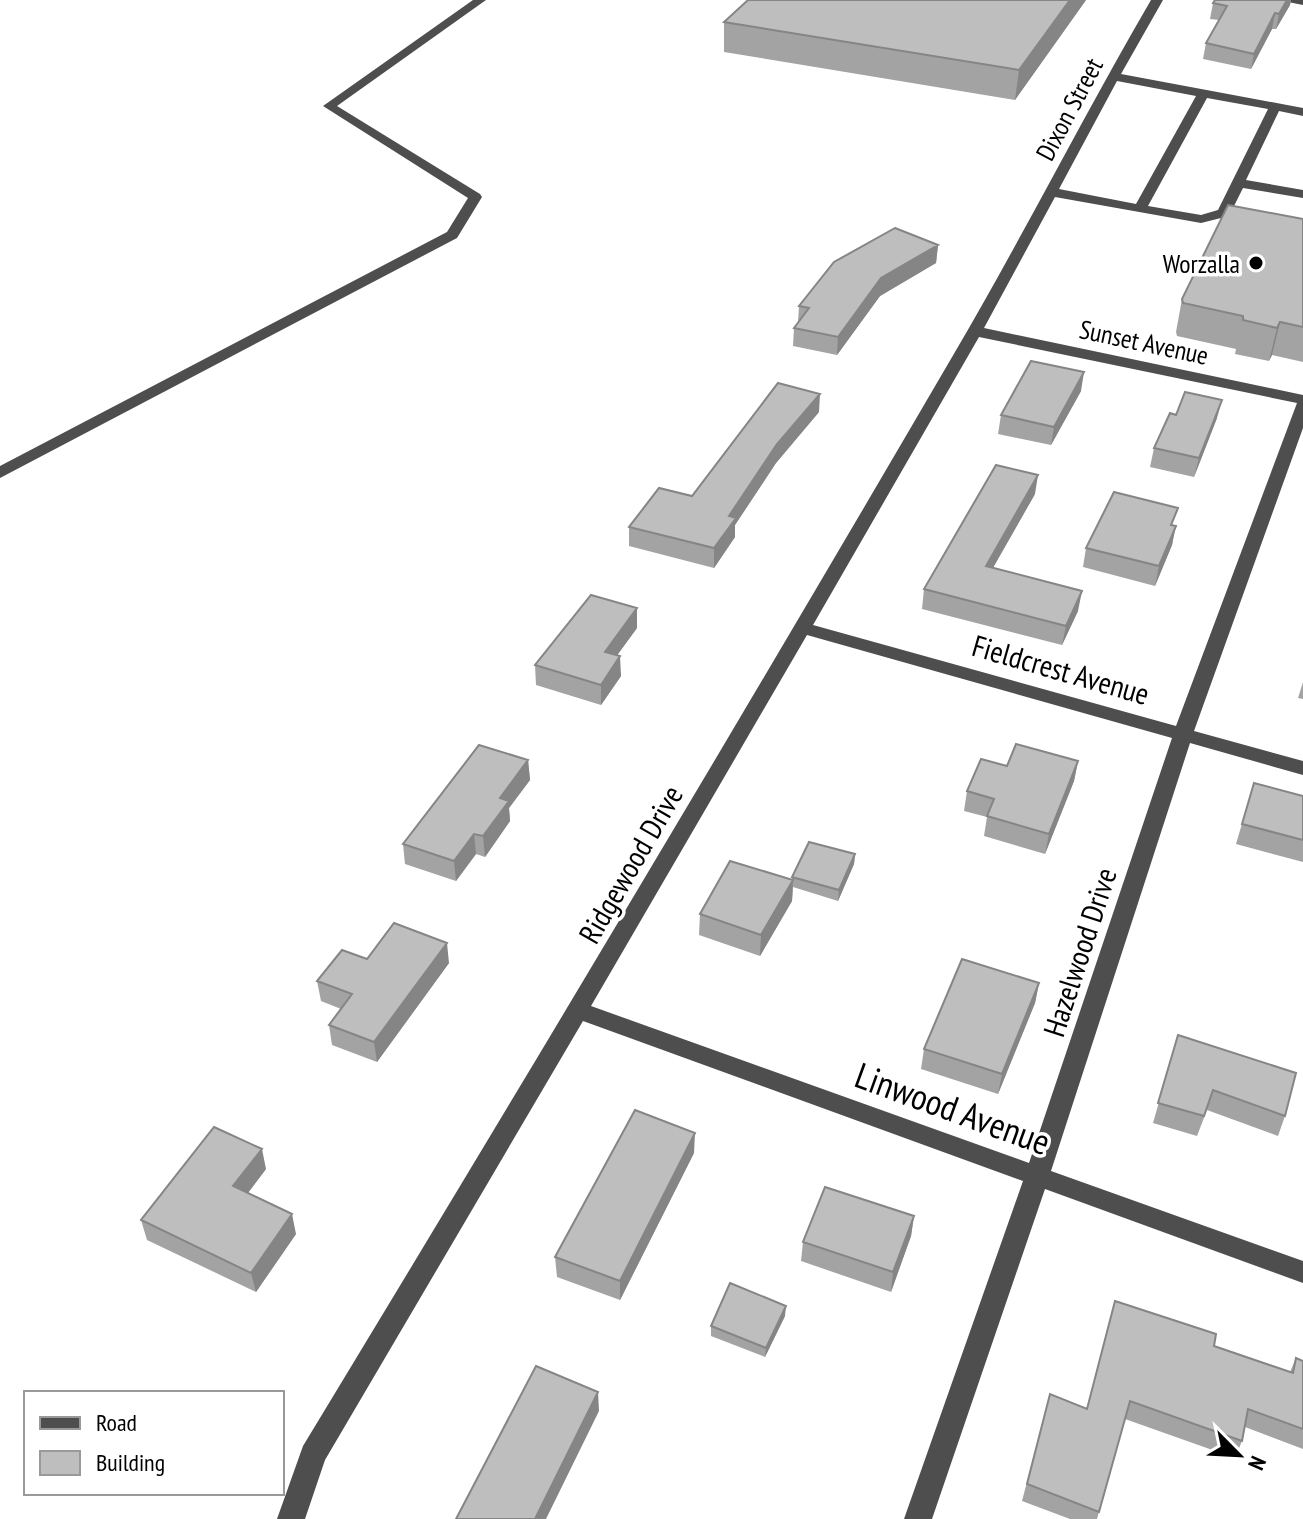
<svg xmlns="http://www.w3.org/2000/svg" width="1303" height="1519" viewBox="0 0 1303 1519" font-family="'PT Sans Narrow',sans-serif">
  <rect width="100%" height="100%" fill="#fff"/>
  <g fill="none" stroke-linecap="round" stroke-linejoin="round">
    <path fill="#4e4e4e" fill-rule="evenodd" d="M473,0H486L337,106L480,194L482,197L457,238L0,478V466L447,232L468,198L323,106Z
      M1151,0H1163L1121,74L1303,108V116L1279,111L1246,180L1303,190V198L1243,188L1229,216L1201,223L1055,197L984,328L1303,395V428L1194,731L1303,761V775L1190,743L1051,1171L1303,1261V1283L1045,1189L932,1519H904L1023,1181L583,1021L325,1460L305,1519H277L303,1446C523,1083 741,719 955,352C1023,236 1084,115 1151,0ZM1117,81L1196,96L1136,204L1059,189ZM1207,98L1268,109L1218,210L1201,215L1148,206ZM979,337L1297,403L1176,726L813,625ZM807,635L1172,738L1029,1163L591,1006Z
      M1286,0H1303V5L1288,2Z"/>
  </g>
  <path fill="#a3a3a3" d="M1086,0L1015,100L724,52V22Z
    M1215,0H1291L1290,5L1276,29H1272L1251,69L1203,59L1206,43L1219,20L1210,19L1213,3Z
    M1303,219V362L1272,355L1269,361L1235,354L1236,349L1177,336L1176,332L1182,299Z
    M938,245L936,263L880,296L837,355L793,346L794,328L798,322L799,306Z
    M1081,391L1051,445L998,434L1001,415Z
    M819,412L776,463L735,525V537L714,568L629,546V527L692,496Z
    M1176,415L1217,418L1194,477L1150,467L1154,448Z
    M1035,494L993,568L1078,611L1062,645L922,609L924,589Z
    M1175,526L1172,545L1155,586L1083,567L1086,548Z
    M637,628L617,655L621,676L601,705L536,685L535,665Z
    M1303,682V699L1298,698Z
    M528,760L530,780L509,808L510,821L485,857L476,854L456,881L405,864L403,844Z
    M1078,761L1074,781L1045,854L984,836L987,817L964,811L967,791L1007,766Z
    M1254,783L1303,796V862L1236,844Z
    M855,854L854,864L838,901L793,887L792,901L760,956L699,935L700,914L792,880V877Z
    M367,959L449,963L377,1062L332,1045L329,1025L341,1009L321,1001L317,981Z
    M1039,983L1035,1003L998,1094L921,1069L924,1049Z
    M1178,1035L1285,1116L1278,1136L1207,1110L1197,1136L1153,1123Z
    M694,1153L620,1300L557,1277L555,1257Z
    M266,1169L248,1193L296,1234L256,1292L147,1240L141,1220Z
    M914,1216L911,1236L891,1292L801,1261L803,1242Z
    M785,1316L765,1357L711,1336V1326Z
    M1214,1346L1290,1372L1296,1358L1303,1361V1449L1245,1427L1242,1441L1235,1458L1125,1419L1097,1519H1070L1022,1501L1050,1394L1087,1409Z"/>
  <path fill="#858585" d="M1070,0H1086L1015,100L1019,70Z
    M1287,0H1291L1290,5L1276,29L1279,14Z
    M1275,13L1272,29L1251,69L1254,54Z
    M938,245L936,263L880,296L837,355L838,337L881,278Z
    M1280,322L1272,355L1269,361L1277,328Z
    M1084,372L1081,391L1051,445L1054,427Z
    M820,394L819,412L776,463L735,525V537L714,568V548L729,516L777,444Z
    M1222,400L1217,418L1194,477L1199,458Z
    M1038,475L1035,494L983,585L986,566Z
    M1176,526L1172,545L1155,586L1159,566Z
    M1082,591L1078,611L1062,645L1066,626Z
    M637,608V628L605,672V652Z
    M620,656L621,676L601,705V685Z
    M528,760L530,780L509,808L510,821L485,857L483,836L500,798Z
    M1078,761L1074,781L1045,854L1049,834Z
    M474,834L476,854L456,881L454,861Z
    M855,854L854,864L838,901L839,890Z
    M793,880L792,901L760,956L761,935Z
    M447,943L449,963L377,1062L374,1042Z
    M1039,983L1035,1003L998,1094L1002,1074Z
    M695,1133L694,1153L620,1300V1281Z
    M262,1149L266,1169L238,1206L233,1186Z
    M292,1214L296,1234L256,1292L251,1273Z
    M914,1216L911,1236L891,1292L893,1272Z
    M786,1306L785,1316L765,1357L766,1348Z
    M598,1392L599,1411L546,1519H535Z"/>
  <path fill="#bebebe" stroke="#858585" stroke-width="2" d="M748,0H1070L1019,70L724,22Z
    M1215,0H1287L1279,14L1275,13L1254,54L1206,43L1227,6L1213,3Z
    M1228,205L1303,219V327L1280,322L1277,328L1243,320V316L1183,303L1182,299Z
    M895,228L938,245L881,278L838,337L794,328L809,308L799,306L834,262Z
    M1031,361L1084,372L1054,427L1001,415Z
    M778,383L820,394L777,444L729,516L736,518L714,548L629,527L659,488L692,496Z
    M1185,392L1222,400L1199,458L1154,448L1170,413L1176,415Z
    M996,465L1038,475L986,566L1082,591L1066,626L924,589Z
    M1114,492L1178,508L1171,525L1176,526L1159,566L1086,548Z
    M591,595L637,608L605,652L620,656L601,685L535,665Z
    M1016,744L1078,761L1049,834L987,816L994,799L967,791L981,759L1007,766Z
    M479,745L528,760L500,798L509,801L483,836L474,834L454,861L403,844Z
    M1254,783L1303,796V840L1242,824Z
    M809,842L855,854L839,890L792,877Z
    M730,861L793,880L761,935L700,914Z
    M394,923L447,943L374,1042L329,1025L352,994L317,981L342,950L367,959Z
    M962,959L1039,983L1002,1074L924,1049Z
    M1178,1035L1296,1073L1285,1116L1213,1090L1204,1116L1158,1103Z
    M635,1110L695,1133L620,1281L555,1257Z
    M214,1127L262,1149L233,1186L292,1214L251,1273L141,1220Z
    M825,1187L914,1216L893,1272L803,1242Z
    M730,1283L786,1306L766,1348L711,1326Z
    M1115,1301L1216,1334L1214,1346L1293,1373L1296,1358L1303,1361V1429L1248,1409L1242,1441L1130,1401L1099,1512L1027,1484L1050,1394L1087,1409Z
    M536,1366L598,1392L535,1519H456Z"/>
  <circle fill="#000" stroke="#fff" stroke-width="3" cx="1256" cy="263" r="8"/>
  <g text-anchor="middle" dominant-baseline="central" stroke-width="7" stroke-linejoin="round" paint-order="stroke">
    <g font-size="26" fill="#000" stroke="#fff">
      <text transform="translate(1069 109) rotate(-62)">Dixon Street</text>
      <text transform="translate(1144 342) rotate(12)">Sunset Avenue</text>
    </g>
    <g font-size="26" fill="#000" stroke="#fff" text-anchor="end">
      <text x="1240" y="263">Worzalla</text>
    </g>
    <g font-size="30" fill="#000" stroke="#fff">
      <text transform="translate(1061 669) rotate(16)">Fieldcrest Avenue</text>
      <text transform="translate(630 864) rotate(-60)">Ridgewood Drive</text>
      <text transform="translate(1079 952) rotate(-72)">Hazelwood Drive</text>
    </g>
    <g font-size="36" fill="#000" stroke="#fff">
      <text transform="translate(953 1108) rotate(20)">Linwood Avenue</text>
    </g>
  </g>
  <rect x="24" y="1391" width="260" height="104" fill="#ffffff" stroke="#999999" stroke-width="2"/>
  <rect x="40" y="1417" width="40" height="12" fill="#4e4e4e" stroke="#999999" stroke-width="2"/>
  <text x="96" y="1431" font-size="24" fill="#000000">Road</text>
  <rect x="40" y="1451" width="40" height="24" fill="#bebebe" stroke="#999999" stroke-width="2"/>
  <text x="96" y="1471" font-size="24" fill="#000000">Building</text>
  <g transform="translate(1239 1455) rotate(114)" stroke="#ffffff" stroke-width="6" paint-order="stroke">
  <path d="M0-6L14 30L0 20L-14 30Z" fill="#000000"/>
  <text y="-12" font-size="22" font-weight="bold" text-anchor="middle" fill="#000000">N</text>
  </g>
</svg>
